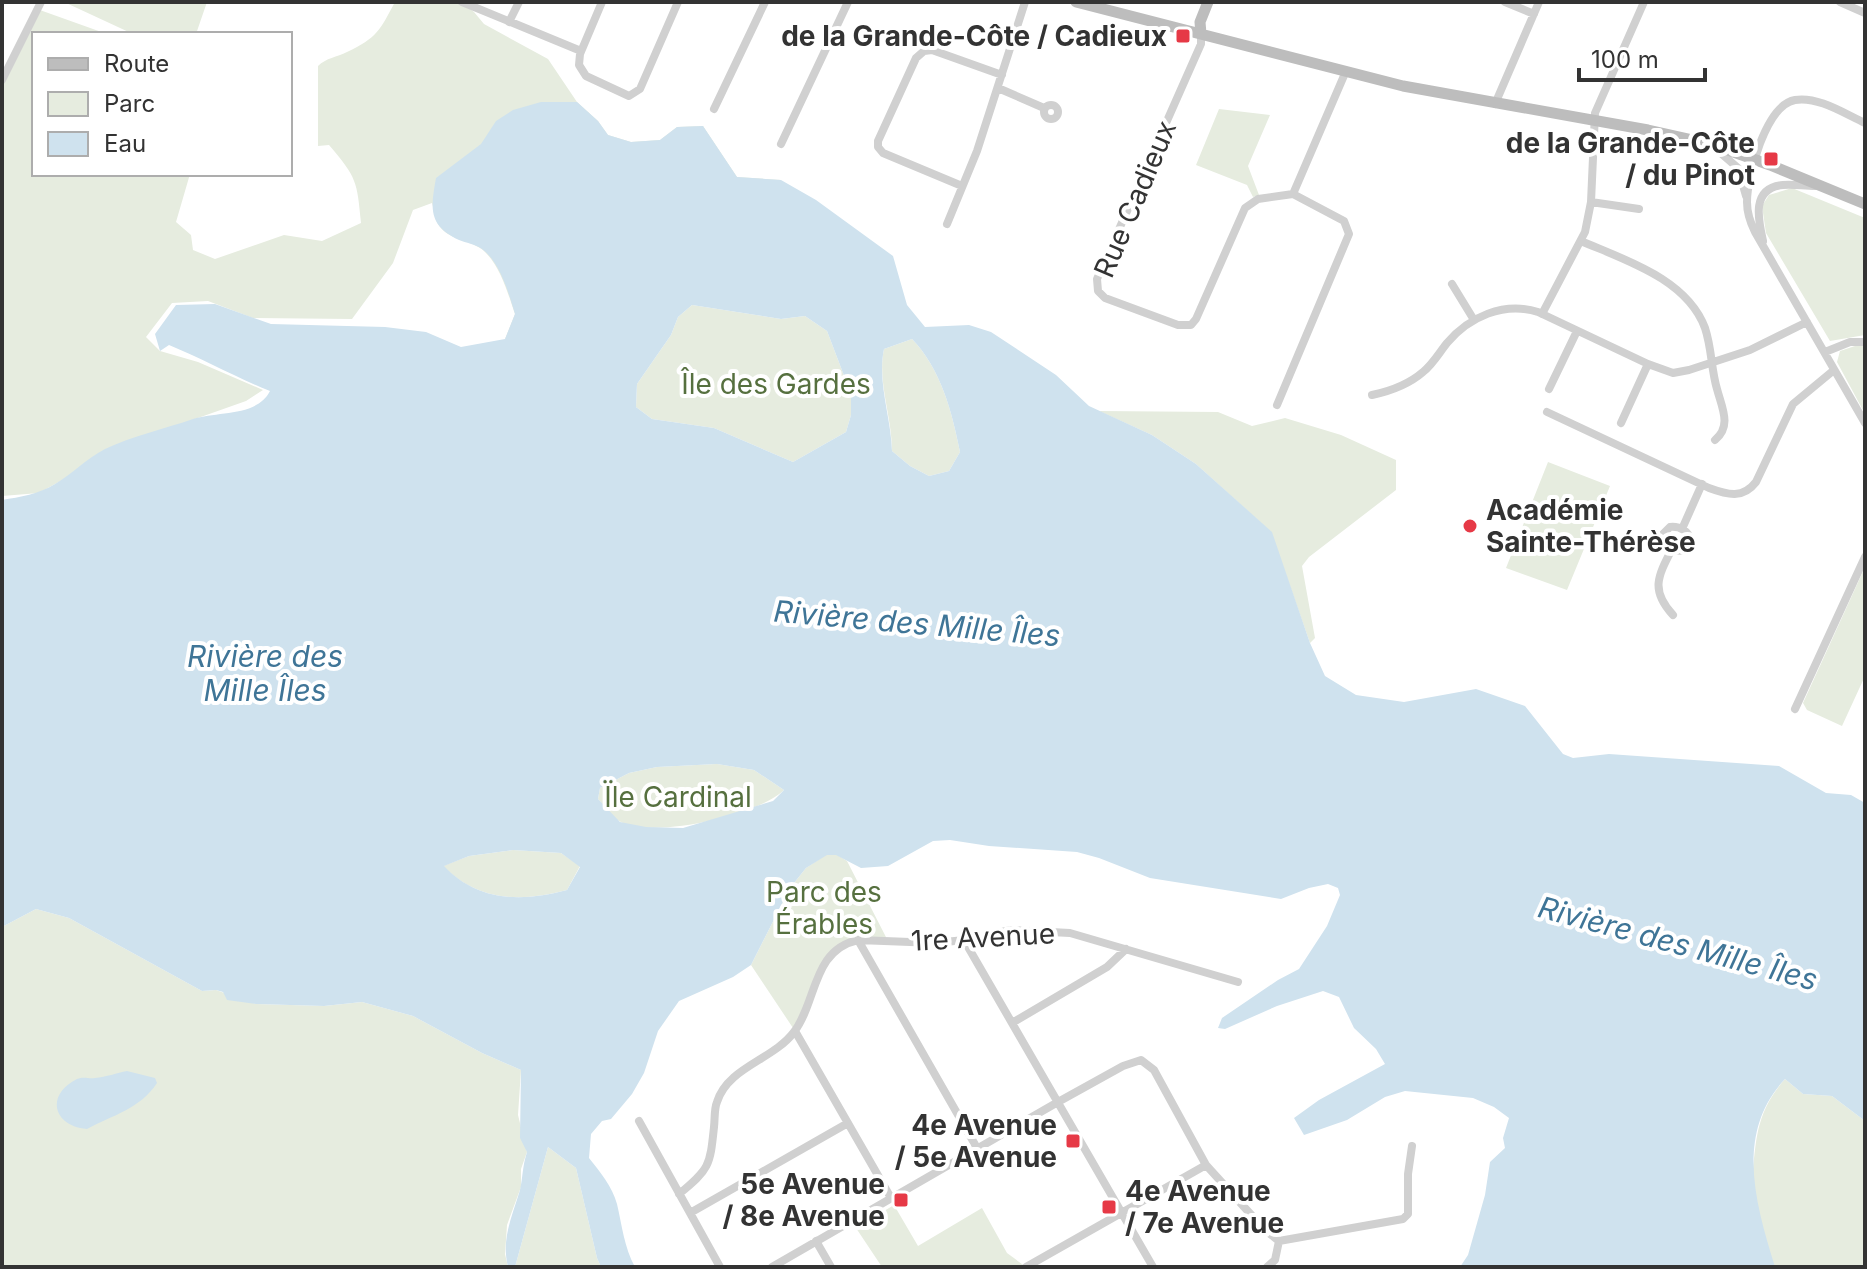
<svg xmlns="http://www.w3.org/2000/svg" width="1867" height="1269" viewBox="0 0 1867 1269" font-family="Inter,sans-serif">
  <rect width="100%" height="100%" fill="#fff"/>
  <path fill="#e6ecdf" d="M64,2H207L196,34H133Z
    M395,2H461L474,12L484,24L548,59L577,102L598,121L608,135L631,142L660,140L677,127L703,126L737,177L781,180L505,339L515,314C508,294 501,267 484,251C472,240 451,241 440,227C435,221 434,210 432,203L413,210L393,263L352,319L253,318L208,301L172,303L146,337L160,351L198,362L263,390L246,401L130,442L39,493L2,496V84L37,9L107,34H34V174H190L176,222L191,235L193,250L215,259L284,235L322,241L361,223C357,181 357,178 329,145L318,146V66C326,58 337,57 347,52C377,38 380,30 395,2Z
    M1219,109L1270,115L1248,166L1259,195L1253,197L1247,185L1196,165Z
    M1792,188L1865,218V335L1830,341L1766,233L1762,206L1769,195Z
    M692,305L781,319L805,316L827,331L851,394V415L846,432L793,462L714,428L652,419L636,407L637,384L671,335L678,317Z
    M912,339C941,369 952,412 960,452L949,471L929,476L910,466L892,451C892,416 877,382 884,349Z
    M1855,346H1865V414L1837,362L1840,351Z
    M1099,411L1218,412L1252,426L1285,418L1341,435L1396,460V490L1309,557L1302,566L1315,638L1310,643L1271,532L1196,464L1152,435Z
    M1548,462L1610,486L1567,590L1506,568Z
    M1865,567V676L1842,726L1807,710L1803,703Z
    M717,764L754,770L784,790C759,815 652,840 619,821C612,817 604,806 598,799L600,788L629,773L657,767Z
    M513,850L561,853L580,866L567,890C521,902 479,902 443,866L469,856Z
    M827,854H836L847,861L888,941L858,940L833,952L795,1031L751,965L790,888L806,868Z
    M36,909L69,918L202,991L216,990L256,1004L324,1006L362,1002L413,1016L482,1053L521,1070L518,1115L527,1152L521,1169V1187L507,1225L505,1254L508,1267H2V927Z
    M1785,1079L1803,1094L1832,1096L1865,1121V1267H1638L1752,1181C1756,1139 1756,1112 1785,1079Z
    M548,1147L576,1168L597,1258L601,1267H515Z
    M894,1205L918,1246L982,1208L1007,1253L1026,1267H882L856,1228Z"/>
  <path fill="#cfe2ee" fill-rule="evenodd" d="M541,102H577L598,121L608,135L631,142L660,140L677,127L703,126L737,177L781,180L816,200L893,256L907,305L925,327L969,325L991,332L1056,375L1089,406L1152,435L1196,464L1272,532L1310,643L1325,676L1356,695L1404,702L1476,689L1525,706L1563,754L1573,758L1609,754L1779,766L1826,793L1851,795L1865,803V1121L1832,1096L1803,1094L1785,1079C1734,1133 1756,1205 1775,1267H1460L1468,1255L1485,1195L1490,1162L1505,1148L1503,1138L1509,1118L1494,1107L1473,1098L1405,1091L1385,1097L1347,1120L1304,1135L1294,1118L1319,1100L1385,1064L1376,1049L1354,1028L1339,997L1323,991L1277,1006L1225,1029L1218,1028L1222,1018L1278,980L1299,969L1327,926L1340,895L1338,888L1328,884L1309,888L1281,899L1150,878L1099,858L1077,852L989,846L950,840L933,841L888,866L861,868L836,855H827L806,868L790,888L751,965L733,977L679,1001L658,1031L644,1073L632,1094L611,1119L602,1121L591,1134L589,1158C600,1172 612,1186 617,1204C622,1225 624,1247 635,1267H601L597,1258L576,1168L548,1147L515,1267H508C501,1239 512,1217 520,1190C523,1177 522,1168 527,1152L520,1138L521,1070L482,1053L413,1016L362,1002L324,1006L256,1004L227,1000L223,992L216,990L202,991L69,918L36,909L2,927V500C20,497 39,494 55,484C72,474 86,459 105,449C132,436 164,429 193,419C217,411 257,417 270,391C235,377 203,359 169,345L160,351L155,334L176,305L215,304L271,324L385,327L426,332L461,347L505,339L515,314C509,294 500,262 482,249C475,244 466,243 459,240C427,225 431,207 436,178L481,144L496,121L513,110ZM692,305L781,319L805,316L827,331L851,394V415L846,432L793,462L714,428L652,419L636,407L637,384L671,335L678,317ZM912,339C941,369 952,412 960,452L949,471L929,476L910,466L892,451C891,417 877,382 884,349ZM717,764L754,770L784,790L773,801L683,828L646,827L620,822L598,799L600,788L629,773L657,767ZM513,850L561,853L580,867L567,890C522,902 478,902 444,866L469,856Z
    M127,1071L155,1078L157,1083C140,1109 113,1115 87,1129C53,1126 45,1095 77,1079C84,1076 88,1079 95,1078C106,1077 117,1073 127,1071Z"/>
  <g fill="none" stroke-linecap="round" stroke-linejoin="round">
    <path stroke="#d0d0d0" stroke-width="8" d="M462,2L581,51
      M602,2L580,54L579,65L586,76L629,96L640,89L678,2
      M1505,2L1534,14
      M1840,2L1865,13
      M509,22L519,2
      M1201,34V44L1097,279L1098,291L1105,298L1178,325H1191L1196,319L1245,208L1258,199L1293,194
      M2,80L41,2
      M998,88L1044,108
      M1495,104L1539,2
      M1044 112a7 7 0 1 1 14 0a7 7 0 1 1-14 0Z
      M714,109L765,2
      M1865,123C1845,114 1818,96 1795,100C1766,105 1747,176 1747,202C1747,213 1750,222 1755,232L1865,423
      M781,144L848,2
      M1716,149L1738,168L1746,196
      M962,186L883,153L878,147V141L916,58L924,51L932,50L1002,75
      M1293,194L1346,71
      M1591,202L1639,209
      M947,224L977,151L1025,2
      M1581,241C1625,260 1687,279 1705,328C1712,349 1711,369 1717,389C1722,408 1732,426 1715,440
      M1763,241C1758,219 1751,188 1783,185C1793,184 1804,186 1815,186
      M1452,284L1474,320
      M1542,314L1585,232L1591,202L1595,113L1644,2
      M1825,352L1850,342H1865
      M1549,389L1577,331
      M1372,395C1391,391 1408,385 1423,372C1433,364 1439,353 1447,343C1469,317 1504,301 1538,312L1648,364L1673,373L1689,370L1750,350L1807,322
      M1277,405L1349,234L1344,221L1293,194
      M1547,412L1709,488C1728,495 1743,499 1756,482L1793,404L1834,370
      M1621,423L1648,364
      M1670,527C1680,526 1689,531 1691,541L1687,549C1676,554 1664,547 1662,535Z
      M1682,529L1702,484
      M1672,549C1658,576 1650,590 1673,615
      M1795,709L1865,557
      M858,940L977,1148
      M964,940L1153,1267
      M1012,1023L1107,967L1126,949
      M795,1031L891,1198
      M639,1121L720,1267
      M679,1194C710,1169 710,1165 714,1127C715,1119 714,1109 717,1102C728,1067 773,1060 794,1032C817,1002 812,950 858,940L936,943L964,940L1011,930L1070,933L1238,982
      M690,1213L848,1123
      M816,1241L831,1267
      M1279,1241L1403,1219L1408,1214V1174L1412,1146
      M772,1267L1058,1102L1123,1066L1141,1060L1154,1070L1206,1165L1265,1230L1279,1241
      M1026,1267L1206,1165
      M1267,1267L1275,1260L1279,1241"/>
    <path stroke="#bdbdbd" stroke-width="11" d="M1076,2L1403,86L1648,130L1711,144L1770,165L1865,204
      M1201,34L1200,22L1208,2"/>
  </g>
  <g fill="#e63946" stroke="#fff" stroke-width="3">
    <rect x="1175" y="28" width="16" height="16" rx="4"/>
    <rect x="1763" y="151" width="16" height="16" rx="4"/>
    <circle cx="1470" cy="526" r="8"/>
    <rect x="1065" y="1133" width="16" height="16" rx="4"/>
    <rect x="893" y="1192" width="16" height="16" rx="4"/>
    <rect x="1101" y="1199" width="16" height="16" rx="4"/>
  </g>
  <g text-anchor="middle" dominant-baseline="central" stroke-width="8" stroke-linejoin="round" paint-order="stroke">
    <g font-size="28" font-weight="bold" fill="#333" stroke="#fff" text-anchor="end">
      <text x="1167" y="36">de la Grande-Côte / Cadieux</text>
      <text x="1755" y="143">de la Grande-Côte<tspan x="1755" dy="32">/ du Pinot</tspan></text>
      <text x="1486" y="510" text-anchor="start">Académie<tspan x="1486" dy="32">Sainte-Thérèse</tspan></text>
      <text x="1057" y="1125">4e Avenue<tspan x="1057" dy="32">/ 5e Avenue</tspan></text>
      <text x="885" y="1184">5e Avenue<tspan x="885" dy="32">/ 8e Avenue</tspan></text>
      <text x="1125" y="1191" text-anchor="start">4e Avenue<tspan x="1125" dy="32">/ 7e Avenue</tspan></text>
    </g>
    <g font-size="28" fill="#333" stroke="#fff">
      <text transform="translate(1135 199) rotate(-67)">Rue Cadieux</text>
      <text transform="translate(983 937) rotate(-3)">1re Avenue</text>
    </g>
    <g font-size="28" fill="#56703f" stroke="#fff">
      <text x="776" y="384">Île des Gardes</text>
      <text x="678" y="797">Ïle Cardinal</text>
      <text x="824" y="892">Parc des<tspan x="824" dy="32">Érables</tspan></text>
    </g>
    <g font-size="30" font-style="italic" fill="#3f7597" stroke="#fff">
      <text transform="translate(917 623) rotate(5)">Rivière des Mille Îles</text>
      <text x="265" y="656">Rivière des<tspan x="265" dy="34">Mille Îles</tspan></text>
      <text transform="translate(1678 943) rotate(15)">Rivière des Mille Îles</text>
    </g>
  </g>
  <rect width="1867" height="1269" fill="none" stroke="#333333" stroke-width="8"/>
  <rect x="32" y="32" width="260" height="144" fill="#ffffff" stroke="#adadad" stroke-width="2"/>
  <rect x="48" y="58" width="40" height="12" fill="#bdbdbd" stroke="#adadad" stroke-width="2"/>
  <text x="104" y="72" font-size="24" fill="#333333">Route</text>
  <rect x="48" y="92" width="40" height="24" fill="#e6ecdf" stroke="#adadad" stroke-width="2"/>
  <text x="104" y="112" font-size="24" fill="#333333">Parc</text>
  <rect x="48" y="132" width="40" height="24" fill="#cfe2ee" stroke="#adadad" stroke-width="2"/>
  <text x="104" y="152" font-size="24" fill="#333333">Eau</text>
  <path d="M1579 68v12h126v-12" fill="none" stroke="#333333" stroke-width="4"/>
  <text x="1591" y="68" font-size="24" fill="#333333" stroke="#ffffff" stroke-width="6" paint-order="stroke">100 m</text>
</svg>
